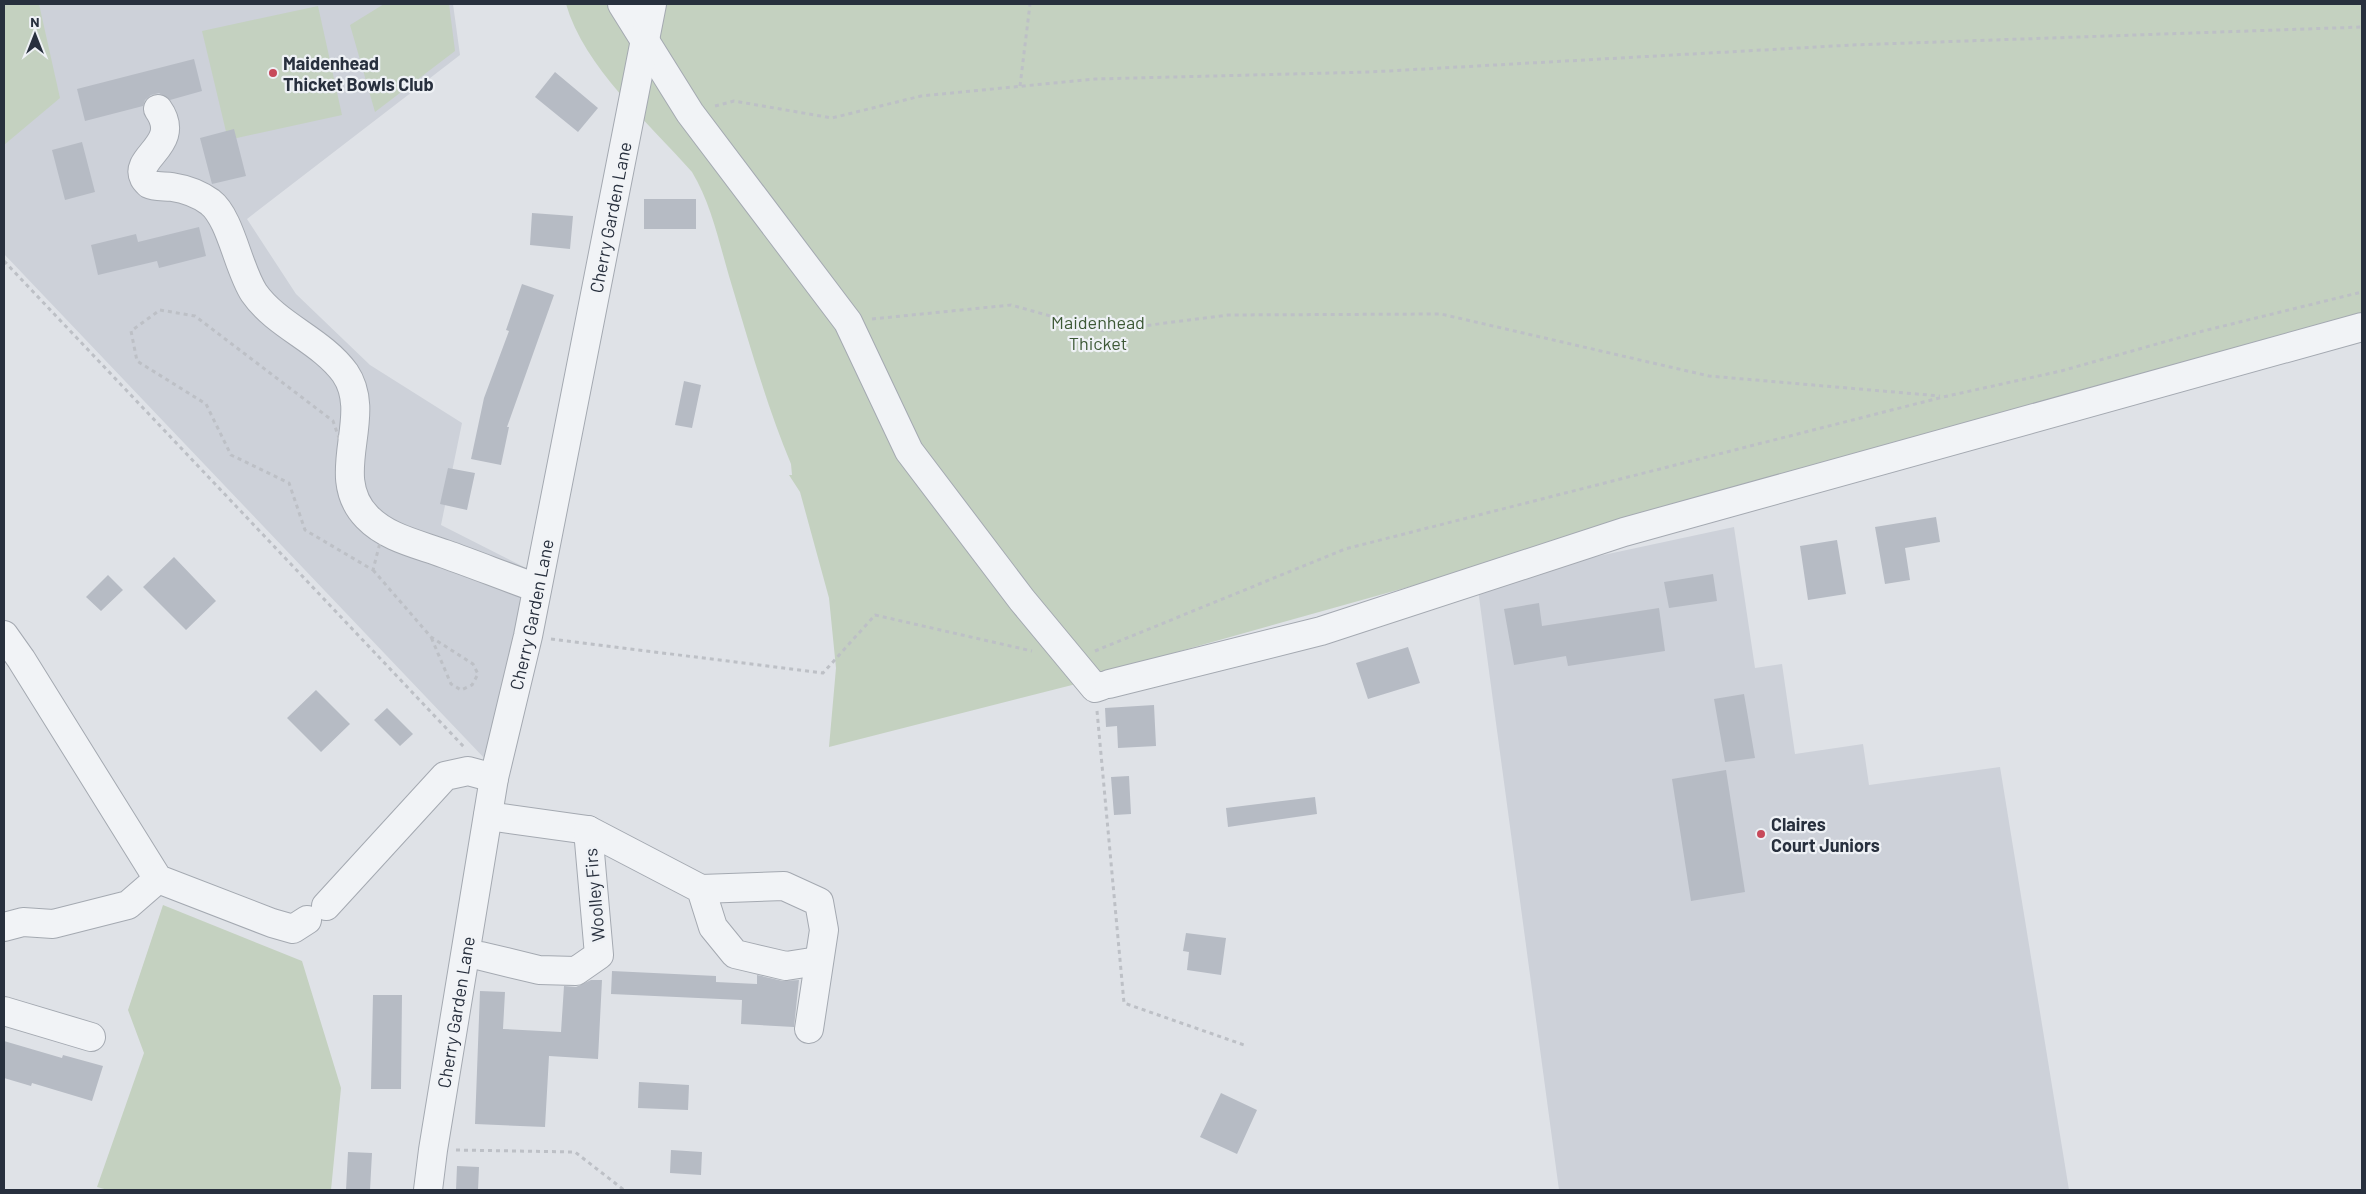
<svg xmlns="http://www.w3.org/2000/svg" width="2366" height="1194" font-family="Barlow,sans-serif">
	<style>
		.built { fill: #cdd1d9 }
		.green { fill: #c4d1c0 }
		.building { fill: #b6bbc4 }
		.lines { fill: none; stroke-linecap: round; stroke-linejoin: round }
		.minor-casing { stroke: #a4a9b1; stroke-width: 30 }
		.path { stroke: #bdc0c6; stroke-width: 3; stroke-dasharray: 4 4; stroke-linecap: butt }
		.minor { stroke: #f1f3f6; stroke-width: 28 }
		.poi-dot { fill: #c7495a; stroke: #eef1f5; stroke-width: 2 }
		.labels { text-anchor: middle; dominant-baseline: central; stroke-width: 4.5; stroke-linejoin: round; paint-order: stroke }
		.poi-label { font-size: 18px; font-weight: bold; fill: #28303e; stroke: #eef1f5; text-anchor: start }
		.street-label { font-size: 18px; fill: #28303e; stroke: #eef1f5 }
		.park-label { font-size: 18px; fill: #3d5936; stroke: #eef1f5 }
	</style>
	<rect width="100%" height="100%" fill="#dfe2e7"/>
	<!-- built -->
	<path class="built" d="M4,4H453L460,55L247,219L296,294L370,365L462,423L441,525L530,570L486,760L4,254Z
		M1734,527L1755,668L1782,664L1795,754L1863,744L1869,785L2000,767L2069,1190H1559L1477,582Z"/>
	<!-- green -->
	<path class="green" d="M4,4H39L60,98L4,145Z
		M384,4H449L455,51L375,112L350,25Z
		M566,4H2362V319L1102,673L1080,683L829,747L836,668L829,598L800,492L789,475H792L791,464C766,404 748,339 729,276C719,242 711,203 692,172C649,123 584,67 566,4Z
		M318,6L342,115L228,140L202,31Z
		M163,905L302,961L341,1088L331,1190H108L97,1187L144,1053L128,1010Z"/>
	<!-- building -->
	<path class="building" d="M194,59L202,91L170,100L159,93L151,95L145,100L143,106L85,121L77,89Z
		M555,72L598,108L578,132L535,97Z
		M234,129L246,176L212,184L200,138Z
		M82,142L95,192L65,200L52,150Z
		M644,199H696V229H644Z
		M532,213L573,216L570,249L530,245Z
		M199,227L206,256L159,268L157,261L98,275L91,245L136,234L138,242Z
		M522,284L554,295L507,427H509L501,465L471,459L484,398L509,331L506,330Z
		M684,381L701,385L692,428L675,425Z
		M448,468L475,473L467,510L440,504Z
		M1936,517L1940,542L1905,548L1910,580L1885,584L1875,527Z
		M1837,540L1846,594L1808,600L1800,546Z
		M174,557L216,601L186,630L143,587Z
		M1713,574L1717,601L1669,608L1664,582Z
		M108,575L123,590L101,611L86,597Z
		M1539,603L1542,626L1659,608L1665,651L1568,666L1566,656L1514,665L1504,609Z
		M1408,647L1420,683L1368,699L1356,663Z
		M316,690L350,724L321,752L287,718Z
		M1744,694L1755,758L1725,762L1714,699Z
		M1154,705L1156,746L1118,748L1117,726L1106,727L1105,708Z
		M387,708L413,734L400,746L374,720Z
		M1726,770L1745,892L1691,901L1672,779Z
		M1129,776L1131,814L1114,815L1111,777Z
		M1315,797L1317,814L1228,827L1226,808Z
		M1186,933L1226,938L1221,975L1187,970L1189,952L1183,951Z
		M612,971L716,976V982L757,984V975L783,981L799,980L794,1027L741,1024L742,1000L611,994Z
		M591,980H602L598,1059L549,1056L545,1127L475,1124L480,991L505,992L503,1029L561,1032L564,986L576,987Z
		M373,995H402L401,1089H371Z
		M4,1041L62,1058L63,1055L103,1066L92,1101L32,1083L31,1086L4,1078Z
		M639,1082L689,1085L688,1110L638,1108Z
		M1221,1093L1257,1110L1237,1154L1200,1137Z
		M671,1150L702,1152L701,1175L670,1173Z
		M348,1152L372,1153L370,1190H346Z
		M457,1166L479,1167L478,1190H456Z"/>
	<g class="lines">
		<defs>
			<g id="minor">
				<path d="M622,4L690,113L848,322L909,451L1022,600L1095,688L1101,686"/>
				<path d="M158,109C183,144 133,157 144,178C145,180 148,183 149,184C155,187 165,186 172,187C185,189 199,194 210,202C231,218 238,269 254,293C277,326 321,340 345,373C375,417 326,475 367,517C387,538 418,544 445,554C476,565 506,577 537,588"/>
				<path d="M4,635L21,659L158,879L272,923L293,929L307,920"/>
				<path d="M1109,684L1321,631L1624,532L2362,327"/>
				<path d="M488,816L588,830L701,889L713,927L735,954L786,966L818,961"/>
				<path d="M701,889L784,886L819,902L824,930L809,1029"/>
				<path d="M326,906L445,776L468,771L494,778"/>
				<path d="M4,927L23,922L53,924L128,905L158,879"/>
				<path d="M481,956L539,970L576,971L599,955L588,830"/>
				<path d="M4,1011L91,1037"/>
				<path id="s1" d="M428,1190L433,1150L494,778L528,636L652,4"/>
			</g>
		</defs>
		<!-- minor casing -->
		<use href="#minor" class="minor-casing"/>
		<!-- path -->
		<path class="path" d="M1020,86L1030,4
			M715,106L734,101L832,118L921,96L1095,79L1370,72L1852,45L2362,27
			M4,261L464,747
			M160,310L195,316L333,421L354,480L383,531L373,570L305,530L289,483L231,455L206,404L137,361L131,331Z
			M872,319L1011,305L1104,331L1228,315L1441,314L1709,376L1940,396
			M373,570L431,637L473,664L478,674L472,685L461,690L451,684L431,637
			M551,639L823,673L875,615L1032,651
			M1095,651L1345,549L1943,397L2061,371L2203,331L2362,292
			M1097,711L1124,1003L1247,1046
			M456,1150L575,1152L624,1190"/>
		<!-- minor -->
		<use href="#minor" class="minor"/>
	</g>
	<!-- markers -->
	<g class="poi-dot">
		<circle cx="273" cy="73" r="5"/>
		<circle cx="1761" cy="834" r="5"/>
	</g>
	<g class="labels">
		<!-- poi labels -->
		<g class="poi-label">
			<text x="283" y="63">Maidenhead<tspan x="283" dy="21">Thicket Bowls Club</tspan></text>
			<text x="1771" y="824">Claires<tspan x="1771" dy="21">Court Juniors</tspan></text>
		</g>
		<!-- street labels -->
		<g class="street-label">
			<text stroke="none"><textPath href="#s1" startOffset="990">Cherry Garden Lane</textPath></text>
			<text stroke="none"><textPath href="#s1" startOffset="585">Cherry Garden Lane</textPath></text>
			<text transform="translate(594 895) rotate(-95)">Woolley Firs</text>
			<text stroke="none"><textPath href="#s1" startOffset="180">Cherry Garden Lane</textPath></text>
		</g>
		<!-- park labels -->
		<g class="park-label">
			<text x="1098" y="322">Maidenhead<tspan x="1098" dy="21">Thicket</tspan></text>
		</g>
	</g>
	<!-- border -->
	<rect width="2366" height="1194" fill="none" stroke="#28303e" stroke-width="10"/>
	<!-- north arrow -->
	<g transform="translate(35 35)" stroke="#eef1f5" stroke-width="4" paint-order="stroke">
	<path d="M0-4L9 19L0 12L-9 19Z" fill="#28303e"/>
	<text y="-8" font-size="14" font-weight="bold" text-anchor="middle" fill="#28303e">N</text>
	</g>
</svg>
